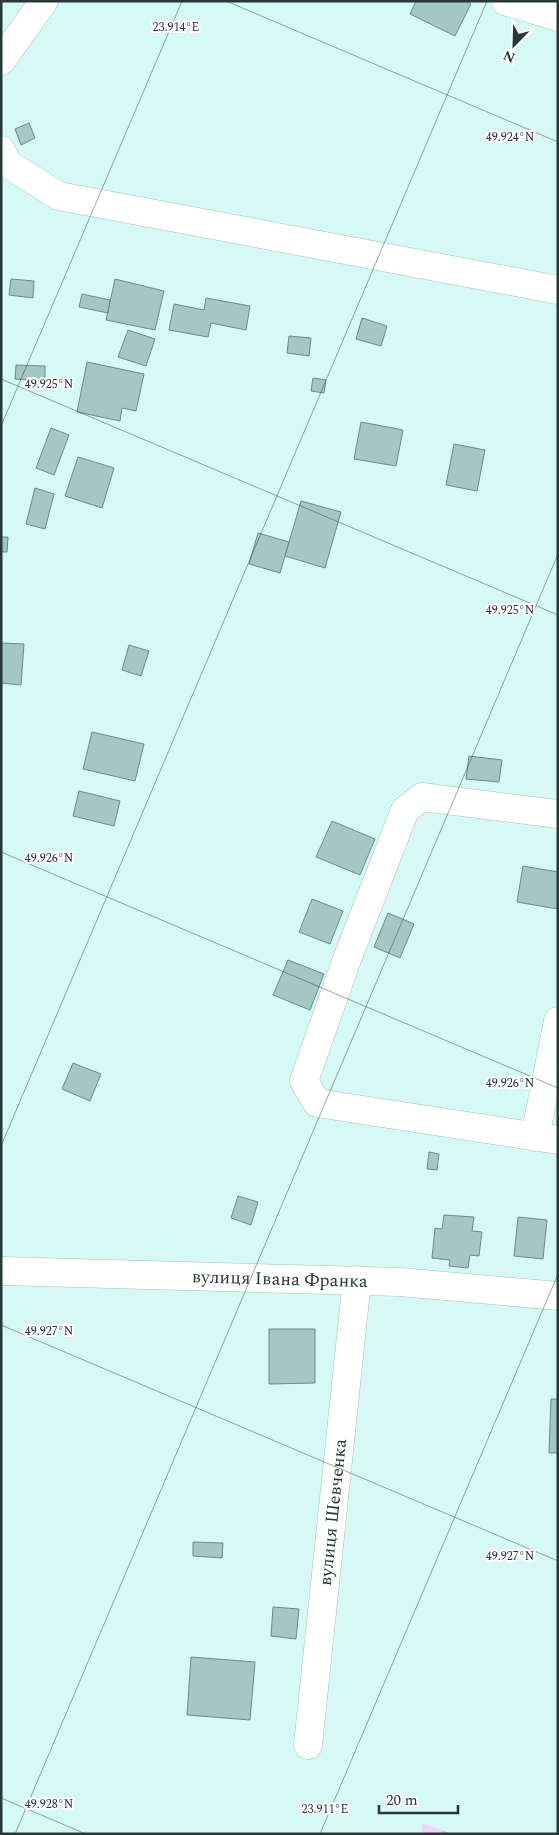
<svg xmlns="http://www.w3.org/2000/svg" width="559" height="1835" font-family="Spectral,serif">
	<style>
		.forest { fill: url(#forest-firs) }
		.building { fill: #a5c7c1; stroke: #6b8b86 }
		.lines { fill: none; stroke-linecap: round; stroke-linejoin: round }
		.minor-casing { stroke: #a1c2bd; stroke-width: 29 }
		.minor { stroke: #fff; stroke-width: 28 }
		.ticks { fill: none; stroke: #293735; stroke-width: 1; stroke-opacity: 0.45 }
		.labels { text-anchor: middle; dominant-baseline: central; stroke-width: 4; stroke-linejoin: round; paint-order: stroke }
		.street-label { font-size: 18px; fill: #293735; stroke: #fefefe }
		.ticks-label { font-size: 12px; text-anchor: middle; fill: #293735; stroke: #fefefe; stroke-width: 4; stroke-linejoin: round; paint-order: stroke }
	</style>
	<defs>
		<pattern id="forest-firs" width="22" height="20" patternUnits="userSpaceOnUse" patternTransform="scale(1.25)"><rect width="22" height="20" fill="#f3d2fd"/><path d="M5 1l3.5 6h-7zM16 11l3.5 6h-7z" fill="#d0b5d9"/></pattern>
	</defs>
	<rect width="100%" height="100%" fill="#d6f9f3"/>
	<!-- forest -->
	<path class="forest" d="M421,1823L452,1834H423Z"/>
	<!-- building -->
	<path class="building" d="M416,1H466L471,4L455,36L410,14Z
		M29,123L35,138L21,145L15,129Z
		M11,279L34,281L33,298L9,295Z
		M115,279L164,291L155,330L106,320Z
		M82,294L110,300L108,313L79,307Z
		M206,298L250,306L246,330L211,323L208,337L169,330L174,304L204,310Z
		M362,318L387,326L381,346L356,339Z
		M128,330L155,339L146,366L118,357Z
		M289,336L311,338L309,356L287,353Z
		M87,362L144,374L136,411L122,408L120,421L77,412Z
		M16,365L45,366V381L15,379Z
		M313,378L326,380L324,393L311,391Z
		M361,422L403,430L396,466L354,459Z
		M51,428L69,435L54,475L36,468Z
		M454,444L485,450L477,491L446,485Z
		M78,457L114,468L102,508L65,496Z
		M35,488L54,494L45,529L26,524Z
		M301,501L341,512L325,568L285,556Z
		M258,533L289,542L280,573L249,564Z
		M1,537H8L7,552H1Z
		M1,643L24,644L21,685L1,683Z
		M129,645L149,651L141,676L122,670Z
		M92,732L144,744L135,781L83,769Z
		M469,756L502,760L499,782L466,779Z
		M79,791L120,801L114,826L73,816Z
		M332,821L375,839L360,875L316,857Z
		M523,866L558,872V909L517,902Z
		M312,899L343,911L330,944L299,932Z
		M388,913L414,924L400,958L374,947Z
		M288,960L324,974L310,1010L273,995Z
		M73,1063L101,1074L90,1101L62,1089Z
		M429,1152L439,1154L437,1170L427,1169Z
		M238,1196L258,1202L251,1225L231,1218Z
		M444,1215L474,1217L472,1231L482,1232L479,1256L470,1255L468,1268L449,1266L450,1260L432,1258L435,1228L442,1229Z
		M518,1217L547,1220L543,1259L514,1256Z
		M269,1329H315V1383L269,1384Z
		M551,1399H558V1453H549Z
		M193,1542L223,1543L222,1558L193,1556Z
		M273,1607L299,1609L296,1639L271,1636Z
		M191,1657L255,1662L250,1720L187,1715Z"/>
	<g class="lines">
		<defs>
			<g id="minor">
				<path d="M505,1L558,17"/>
				<path d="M1,61L44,1"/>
				<path d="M1,150L9,165L59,196L558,290"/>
				<path d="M558,814L422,797L405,810L347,959L304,1081L317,1103L558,1140"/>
				<path d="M535,1137L558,1021"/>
				<path id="s1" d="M1,1271L400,1282L558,1296"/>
				<path id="s2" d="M308,1745L357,1280"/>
			</g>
		</defs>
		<!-- minor casing -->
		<use href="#minor" class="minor-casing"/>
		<!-- minor -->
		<use href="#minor" class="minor"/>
	</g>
	<!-- ticks -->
	<path class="ticks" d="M226,1L558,142M1,379L558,615M1,426L182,1M1,852L558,1088M1,1146L487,1M1,1325L558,1561M1,1798L86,1834M15,1834L558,554M320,1834L558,1274"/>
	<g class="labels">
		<!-- street labels -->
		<g class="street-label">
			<text stroke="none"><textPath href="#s1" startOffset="279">вулиця Івана Франка</textPath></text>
			<text stroke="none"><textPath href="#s2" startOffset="234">вулиця Шевченка</textPath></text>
		</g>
	</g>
	<g class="ticks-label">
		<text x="176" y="31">23.914°E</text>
		<text x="510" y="141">49.924°N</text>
		<text x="49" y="388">49.925°N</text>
		<text x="510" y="614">49.925°N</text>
		<text x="49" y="862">49.926°N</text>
		<text x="510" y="1087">49.926°N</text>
		<text x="49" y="1335">49.927°N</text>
		<text x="510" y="1560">49.927°N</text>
		<text x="49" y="1808">49.928°N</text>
		<text x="325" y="1813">23.911°E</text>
	</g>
	<!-- border -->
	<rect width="559" height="1835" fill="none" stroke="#293735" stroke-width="5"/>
	<!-- north arrow -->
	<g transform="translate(514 45) rotate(203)" stroke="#fefefe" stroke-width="4" paint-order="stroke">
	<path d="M0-4L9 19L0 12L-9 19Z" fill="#293735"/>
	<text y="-8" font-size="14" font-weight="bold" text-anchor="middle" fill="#293735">N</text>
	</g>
	<!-- scale -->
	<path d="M379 1805v8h79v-8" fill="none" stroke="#293735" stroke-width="2.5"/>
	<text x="386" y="1805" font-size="15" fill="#293735" stroke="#fefefe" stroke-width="4" paint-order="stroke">20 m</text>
</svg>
